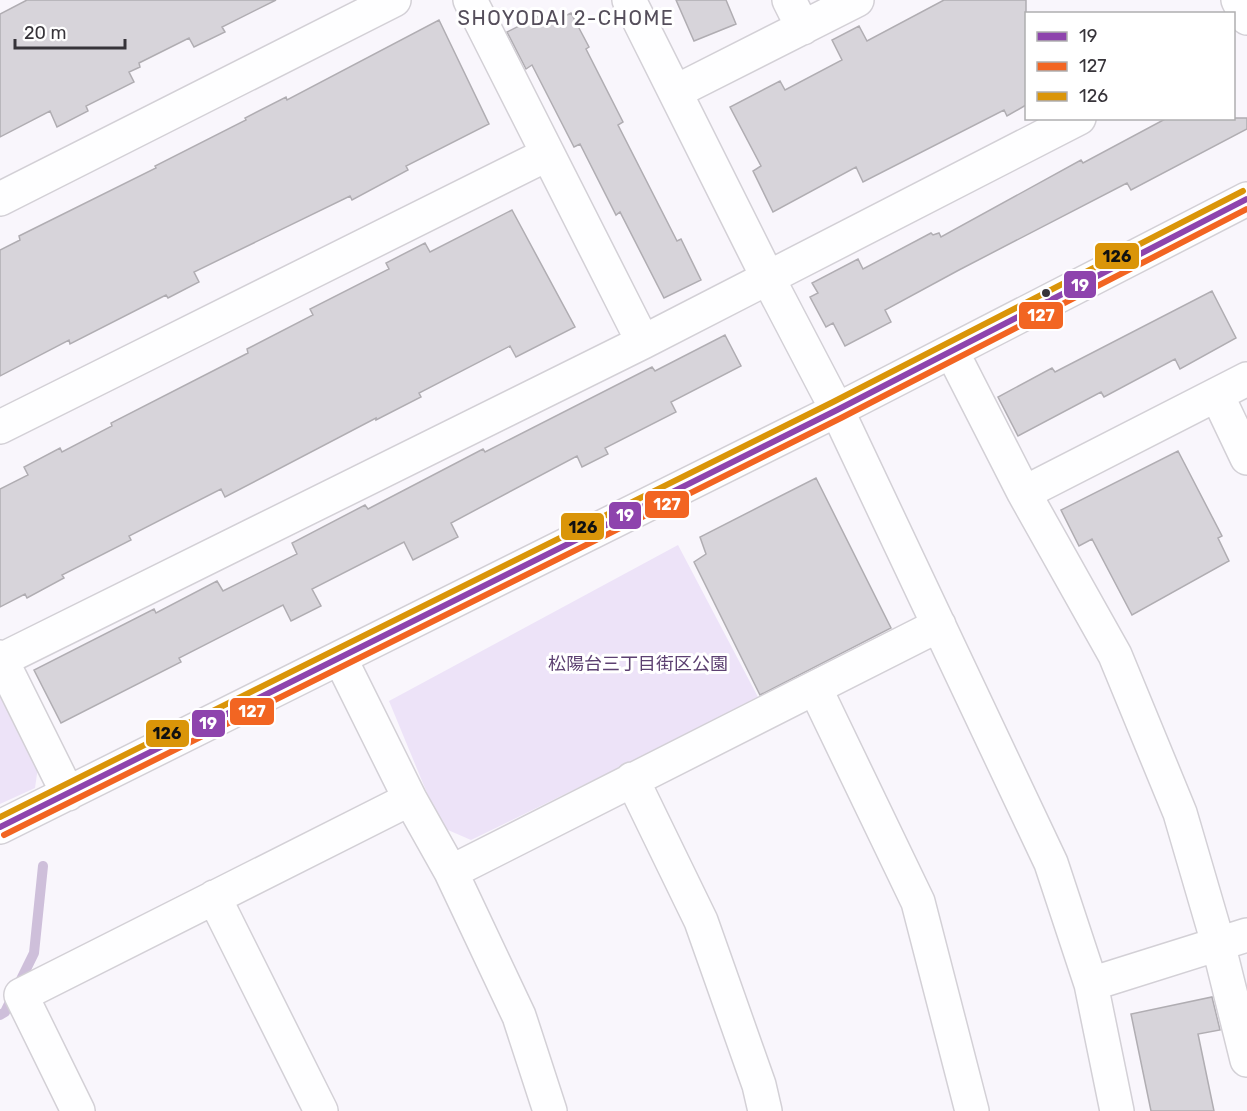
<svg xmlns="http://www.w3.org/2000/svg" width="1247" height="1111" font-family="Rubik,'Noto Sans JP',sans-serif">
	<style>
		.green { fill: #ede3f8 }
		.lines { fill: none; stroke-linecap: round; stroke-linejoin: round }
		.stream { stroke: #cebfda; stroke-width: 10 }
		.building { fill: #d7d4da; stroke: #b0adb2; stroke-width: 1.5 }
		.minor-casing { stroke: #d3d0d6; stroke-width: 36 }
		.minor { stroke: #fefeff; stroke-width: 33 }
		.bus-1-casing { stroke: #fff; stroke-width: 10 }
		.bus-2-casing { stroke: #fff; stroke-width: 10 }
		.bus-3-casing { stroke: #fff; stroke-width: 10 }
		.bus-1 { stroke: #8e44ad; stroke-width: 6 }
		.bus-2 { stroke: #f26522; stroke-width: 6 }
		.bus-3 { stroke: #da9509; stroke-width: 6 }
		.bus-dot { fill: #37343a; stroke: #fff; stroke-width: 2 }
		.labels { text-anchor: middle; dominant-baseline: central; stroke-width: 6; stroke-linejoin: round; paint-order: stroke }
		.park-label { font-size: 18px; fill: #5c4071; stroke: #fff }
		.neighbourhood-label { font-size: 20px; letter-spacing: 1.5px; fill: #554e5b; stroke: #fff }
		.line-badge { stroke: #fff; stroke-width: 2 }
		.badge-label { font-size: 16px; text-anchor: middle; font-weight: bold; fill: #fff }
		.pale-badge-label { font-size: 16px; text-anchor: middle; font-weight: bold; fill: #111 }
	</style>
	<rect width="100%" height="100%" fill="#f9f6fc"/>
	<!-- green -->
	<path class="green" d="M678,545L759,699L471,840L441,827L389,701Z
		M0,693L38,767L35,788L0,804Z"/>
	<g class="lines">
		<!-- stream -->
		<path class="stream" d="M0,1015L5,1012L34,953L43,866"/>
	</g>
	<!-- building -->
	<path class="building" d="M27,0H276L222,27L225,32L194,47L189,38L139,63L140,67L129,72L134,82L86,106L88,111L57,127L50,111L0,137V14Z
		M676,0H726L736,24L694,41Z
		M944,0H1026V105L1007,116L1004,110L863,182L856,167L773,212L753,171L761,166L730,107L780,81L785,90L842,60L832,40L859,26L867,41Z
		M571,13L589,47L586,49L623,122L618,125L677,241L681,239L701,280L664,298L620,212L616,215L580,144L574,147L532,65L526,69L507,32L541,15L547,25Z
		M439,20L489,124L406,166L408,170L352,200L350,196L194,272L199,282L168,298L166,295L70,344L69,340L0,376V250L20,240L19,236L156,168L155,166L246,120L245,118L286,97L287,100Z
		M1167,118H1247V129L1131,190L1127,183L959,270L885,310L891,322L845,346L833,323L826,327L810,297L818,293L812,283L858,259L863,269L931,233L933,235L939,233L941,237L1081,160L1083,163Z
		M512,210L575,327L516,357L510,346L419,393L421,397L376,420V418L225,497L221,489L129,536L131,540L62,575L64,578L27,598L25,594L0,607V489L28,475L24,467L60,448L62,452L112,426L111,423L248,353L247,349L313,315L310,309L389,269L386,263L425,243L430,252Z
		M1212,291L1236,338L1180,369L1175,359L1104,397L1101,392L1018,436L998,397L1052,368L1055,372Z
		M725,335L741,366L671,402L676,412L605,448L608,454L582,467L577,456L451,523L458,537L413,560L404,542L312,589L321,606L291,621L283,605L179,658L181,662L61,723L34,670L154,609L156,613L217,581L223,591L297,554L292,543L365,505L368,509L483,449L485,452L652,367L655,371Z
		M1178,451L1222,536L1218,538L1229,561L1132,615L1092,539L1079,546L1061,510Z
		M816,478L891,628L760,695L694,562L706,554L700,537Z
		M1212,997L1220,1030L1198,1034L1214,1111H1151L1131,1014Z"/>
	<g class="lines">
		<defs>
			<path id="minor" d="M470,0L643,342
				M629,0L768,278L837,410L1051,863L1091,984L1117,1111
				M789,0L803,28
				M1238,0L1247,18
				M675,92L857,0
				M0,199L394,0
				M952,352L1024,493L1115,655L1180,813L1218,943L1247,1060
				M1217,395L1247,458
				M0,427L548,154
				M1024,493L1247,379
				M0,657L68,794
				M340,658L410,799L451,872
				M1,660L643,342L1079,118
				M815,688L918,902L972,1111
				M632,779L701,921L759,1085L765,1111
				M0,827L837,410L1247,199
				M214,897L321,1111
				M1091,984L1247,935
				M78,1111L21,995L410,799
				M550,1111L519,1016L451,872L939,625"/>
		</defs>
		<!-- minor casing -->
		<use href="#minor" class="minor-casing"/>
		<!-- minor -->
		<use href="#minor" class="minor"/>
		<defs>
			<path id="bus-1" d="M0,827L837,410L1247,199"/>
			<path id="bus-2" d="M4,835L841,418L1247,209"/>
			<path id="bus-3" d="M0,817L833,402L1243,191"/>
		</defs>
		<!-- bus-1 casing -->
		<use href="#bus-1" class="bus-1-casing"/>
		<!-- bus-2 casing -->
		<use href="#bus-2" class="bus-2-casing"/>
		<!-- bus-3 casing -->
		<use href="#bus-3" class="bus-3-casing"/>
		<!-- bus-1 -->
		<use href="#bus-1" class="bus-1"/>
		<!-- bus-2 -->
		<use href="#bus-2" class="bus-2"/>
		<!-- bus-3 -->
		<use href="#bus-3" class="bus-3"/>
	</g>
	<!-- markers -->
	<circle class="bus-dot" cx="1046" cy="293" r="5"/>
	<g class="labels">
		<!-- park labels -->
		<g class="park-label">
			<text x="638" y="664">松陽台三丁目街区公園</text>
		</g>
		<!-- neighbourhood labels -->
		<g class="neighbourhood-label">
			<text x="566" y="18">SHOYODAI 2-CHOME</text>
		</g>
	</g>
	<g class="line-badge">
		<rect x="1094" y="242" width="46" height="28" rx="6" fill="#da9509"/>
		<rect x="1063" y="270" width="34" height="29" rx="6" fill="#8e44ad"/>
		<rect x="1018" y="301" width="46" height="29" rx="6" fill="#f26522"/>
		<rect x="644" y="490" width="46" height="29" rx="6" fill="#f26522"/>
		<rect x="608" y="501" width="34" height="29" rx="6" fill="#8e44ad"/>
		<rect x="560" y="512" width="45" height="29" rx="6" fill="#da9509"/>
		<rect x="229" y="697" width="46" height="29" rx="6" fill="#f26522"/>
		<rect x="191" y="709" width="35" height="29" rx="6" fill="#8e44ad"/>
		<rect x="145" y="719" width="45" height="29" rx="6" fill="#da9509"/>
	</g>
	<g class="badge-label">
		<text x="1080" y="291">19</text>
		<text x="1041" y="321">127</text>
		<text x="667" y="510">127</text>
		<text x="625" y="521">19</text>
		<text x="252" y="717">127</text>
		<text x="208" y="729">19</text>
	</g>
	<g class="pale-badge-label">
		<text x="1117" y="262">126</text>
		<text x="583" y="533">126</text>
		<text x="167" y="739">126</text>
	</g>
	<!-- legend -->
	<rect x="1025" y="12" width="210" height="108" fill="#ffffff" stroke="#afaeb0" stroke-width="1.5"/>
	<rect x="1037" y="32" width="30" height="9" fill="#8e44ad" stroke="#afaeb0" stroke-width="1.5"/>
	<text x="1079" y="42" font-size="18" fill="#37343a">19</text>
	<rect x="1037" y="62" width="30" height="9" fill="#f26522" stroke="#afaeb0" stroke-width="1.5"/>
	<text x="1079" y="72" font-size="18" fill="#37343a">127</text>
	<rect x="1037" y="92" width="30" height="9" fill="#da9509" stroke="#afaeb0" stroke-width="1.5"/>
	<text x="1079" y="102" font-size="18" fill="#37343a">126</text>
	<!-- scale -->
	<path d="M15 39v9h110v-9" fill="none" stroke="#37343a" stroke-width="3"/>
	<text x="24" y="39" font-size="18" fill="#37343a" stroke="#ffffff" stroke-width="4.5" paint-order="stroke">20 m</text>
</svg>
